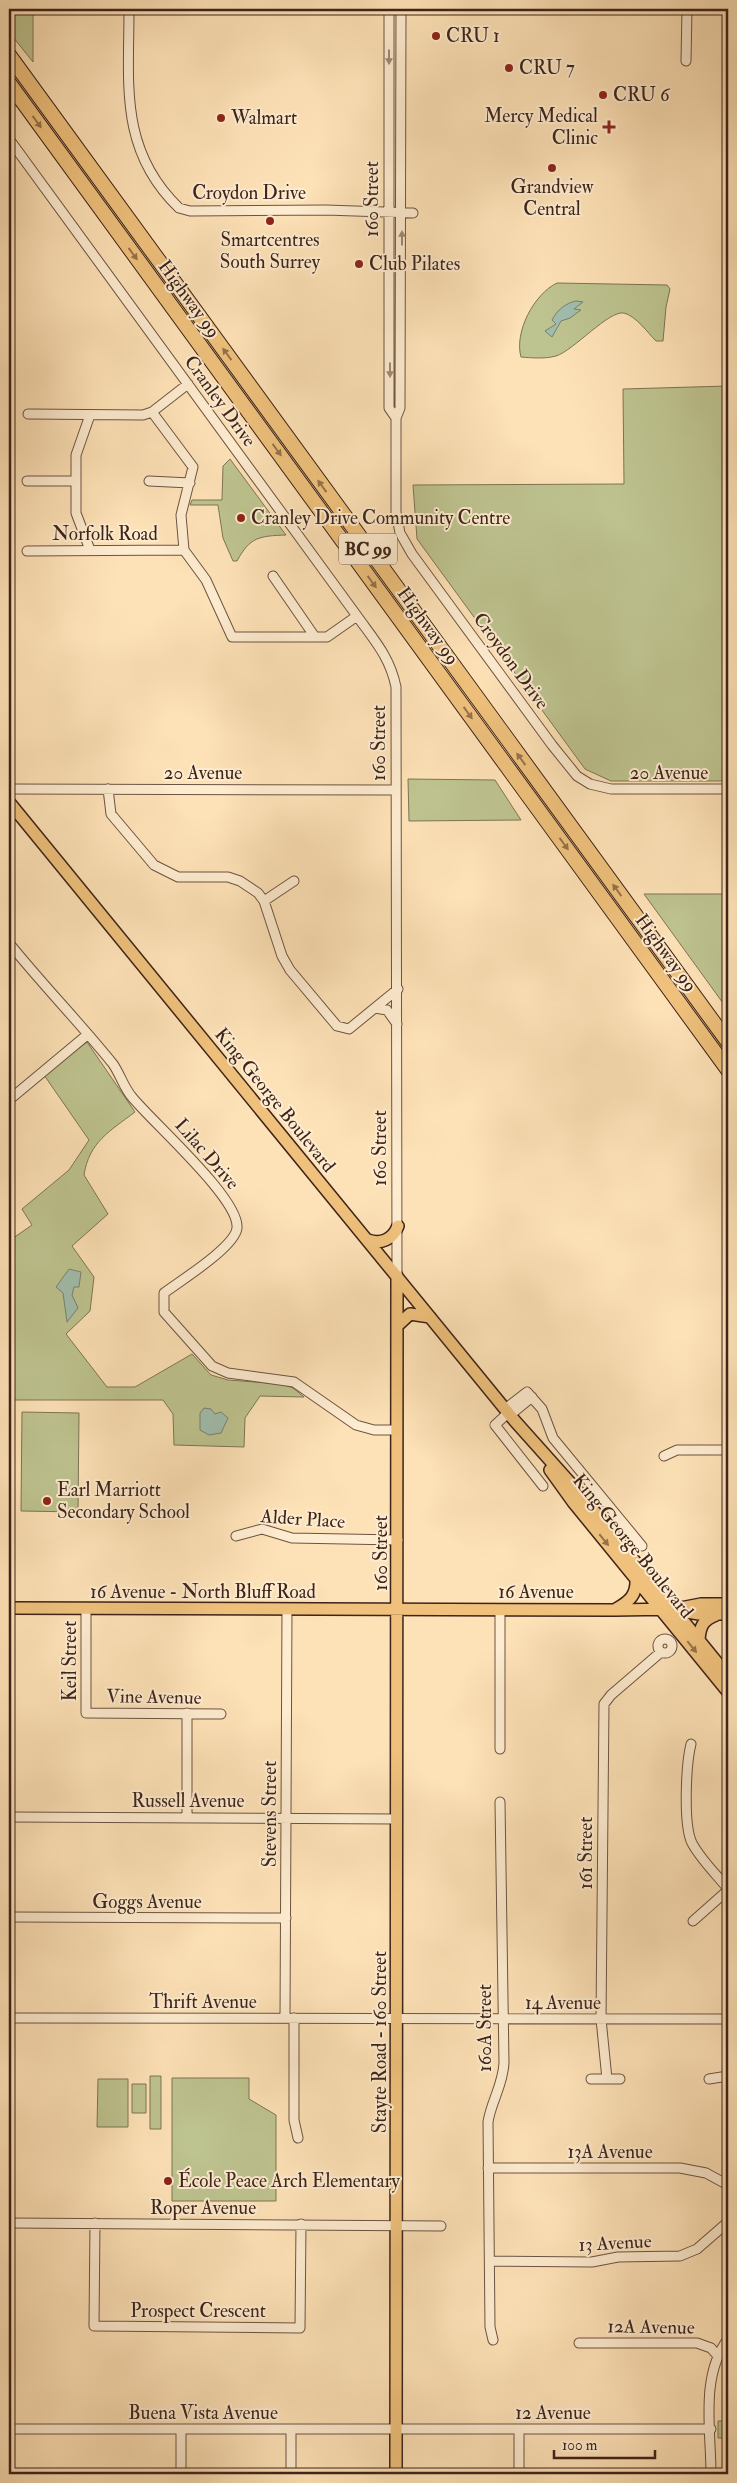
<svg xmlns="http://www.w3.org/2000/svg" width="737" height="2483" font-family="'IM FELL Double Pica',serif">
	<style>
		.green { fill: #bec490; stroke: #7e7455 }
		.water { fill: #a0bead; stroke: #788072 }
		.lines { fill: none; stroke-linecap: round; stroke-linejoin: round }
		.minor-casing { stroke: #6d5341; stroke-width: 11 }
		.major-casing { stroke: #3d231a; stroke-width: 14 }
		.highway-casing { stroke: #3d231a; stroke-width: 16 }
		.minor { stroke: #feecd0; stroke-width: 9 }
		.major { stroke: #efc17c; stroke-width: 11 }
		.highway { stroke: #efc17c; stroke-width: 14 }
		.oneway { fill: #9e8875 }
		.oneway2 { fill: #96724b }
		.poi-dot { fill: #8f2418; stroke: #feecd0; stroke-width: 2 }
		.labels { text-anchor: middle; dominant-baseline: central; stroke-width: 4; stroke-linejoin: round; paint-order: stroke }
		.shield { fill: #feecd0; stroke: #775f51; stroke-width: 1 }
		.shield-label { font-size: 18px; font-weight: bold; fill: #3d231a }
		.poi-label { font-size: 19px; fill: #3d231a; stroke: #feecd0; text-anchor: start }
		.street-label { font-size: 19px; fill: #3d231a; stroke: #feecd0 }
	</style>
	<rect width="100%" height="100%" fill="#fee2b7"/>
	<filter id="stains"><feTurbulence type="fractalNoise" baseFrequency=".004" numOctaves="4"/><feColorMatrix values="0 0 0 0 .2 0 0 0 0 .09 0 0 0 0 .02 0 0 0 .5 -.17"/></filter>
	<radialGradient id="worn" r=".72"><stop offset=".6" stop-color="#630" stop-opacity="0"/><stop offset="1" stop-color="#630" stop-opacity=".3"/></radialGradient>
	<!-- green -->
	<path class="green" d="M9,9H33V62L9,32Z
		M557,283L667,285L670,289L666,307L663,341H656C648,333 636,316 624,313C609,310 573,351 556,356C545,359 532,358 521,357C514,332 534,294 557,283Z
		M728,386V781H611L585,769L417,539L413,485L624,484L623,389Z
		M230,459L286,535C259,536 250,537 237,561H233L223,538L218,505H190L192,500H222L223,466Z
		M408,779L495,780L521,820L409,821Z
		M644,894H728V1010Z
		M87,1042L135,1112C110,1131 89,1142 84,1175L108,1214L72,1246L94,1277L90,1311L66,1334L107,1387H135L192,1354L211,1375L228,1380L282,1384L293,1388L304,1397L260,1396L245,1418L244,1447L174,1445L173,1414L163,1400H9V1241L32,1225L22,1209L69,1170L89,1140L44,1075Z
		M22,1412L79,1413L78,1512L21,1511Z
		M150,2076H161V2129H150Z
		M172,2078H249V2099L276,2115V2201H172Z
		M98,2079H128V2127H97Z
		M132,2084H146V2113H132Z
		M718,2421H728V2438H718Z"/>
	<!-- water -->
	<path class="water" d="M576,301L583,302L574,309L581,310L570,318L561,321L552,337L545,331L556,324L552,320C557,310 566,303 576,301Z
		M69,1269L81,1272L79,1287H74L72,1295L78,1308L67,1322L63,1293L56,1287Z
		M204,1408L211,1409L215,1414L221,1412L228,1418L221,1433L209,1435L200,1430V1413Z"/>
	<g class="lines">
		<defs>
			<path id="minor" d="M129,9C129,85 119,150 179,208L190,211L326,210L413,213
				M389,9V408L396,418
				M401,9L400,408L396,418V512L400,533L412,554L552,745L577,776L590,784L611,789H728
				M686,61L687,9
				M9,139L357,616C374,640 390,657 396,687L397,1276
				M152,412L193,467L181,515L184,550L206,580L232,637H327L357,616
				M28,414L143,415L152,412L188,384
				M90,415L76,455V513L90,550
				M27,481H76
				M149,481L190,483
				M27,551L184,550
				M273,576L315,637
				M9,789L396,790
				M108,789L111,814L154,865L178,877H228L240,881L258,893L264,901L282,956L290,970L337,1026L349,1029L398,989
				M264,901L294,881
				M9,943C42,984 80,1023 113,1064C120,1074 124,1088 132,1097C152,1122 240,1199 237,1228C235,1247 180,1281 164,1293V1312L212,1366L228,1373L294,1382L356,1425L374,1430H397
				M375,1008L387,1010L397,1024
				M9,1100L87,1035
				M505,1409L527,1392L542,1409L553,1438L642,1546
				M508,1413L495,1425L543,1486
				M510,1415L532,1397
				M664,1456L677,1450H728
				M236,1536L262,1529L292,1538L398,1540
				M86,1609V1713L221,1714
				M500,1610V1749
				M658 1646a7 7 0 1 1 14 0a7 7 0 1 1-14 0Z
				M187,1713V1817
				M691,1744C686,1764 683,1825 692,1843C701,1860 717,1875 728,1889
				M9,1817L397,1819
				M9,1917L286,1918
				M693,1921L728,1890
				M9,2018L728,2019
				M285,2018L287,1609
				M294,2018V2120L298,2138
				M591,2079H620
				M607,2079L601,2019L604,1704L611,1695L661,1652
				M709,2079L728,2076
				M488,2168H680L706,2173L728,2185
				M9,2223L441,2226
				M95,2223L94,2326L300,2328L301,2224
				M491,2261L592,2262L618,2257L680,2256L697,2249L728,2222
				M493,2340L490,2327L488,2122C491,2102 503,2085 504,2063L500,1802
				M579,2343H697L711,2348L717,2355
				M9,2429H711
				M291,2429V2474
				M181,2474V2429
				M519,2474V2430
				M711,2474C711,2430 700,2376 728,2339"/>
			<path id="major" d="M9,802L514,1420L581,1495L728,1676
				M368,1240C381,1245 393,1239 398,1226
				M397,1326L410,1314L430,1317
				M550,1470L573,1502L728,1692
				M9,1608L615,1610L675,1609L701,1604H728
				M616,1609C630,1601 637,1595 636,1578
				M681,1611L699,1614H728
				M699,1640C700,1626 703,1620 716,1615
				M396,2474L397,1276"/>
			<path id="highway" d="M9,55L728,1042
				M9,83L728,1070"/>
		</defs>
		<!-- minor casing -->
		<use href="#minor" class="minor-casing"/>
		<!-- major casing -->
		<use href="#major" class="major-casing"/>
		<!-- highway casing -->
		<use href="#highway" class="highway-casing"/>
		<!-- minor -->
		<use href="#minor" class="minor"/>
		<!-- major -->
		<use href="#major" class="major"/>
		<!-- highway -->
		<use href="#highway" class="highway"/>
	</g>
	<!-- one-way arrows -->
	<defs><path id="oneway-solid" d="M-6-.8H1V-3.2L6.5 0L1 3.2V.8H-6Z" transform="scale(1.25)"/></defs>
	<g class="oneway">
		<use href="#oneway-solid" transform="translate(389 57) rotate(90)"/>
		<use href="#oneway-solid" transform="translate(402 238) rotate(-90)"/>
		<use href="#oneway-solid" transform="translate(390 370) rotate(90)"/>
	</g>
	<g class="oneway2">
		<use href="#oneway-solid" transform="translate(37 122) rotate(54)"/>
		<use href="#oneway-solid" transform="translate(133 254) rotate(54)"/>
		<use href="#oneway-solid" transform="translate(227 354) rotate(-126)"/>
		<use href="#oneway-solid" transform="translate(277 450) rotate(54)"/>
		<use href="#oneway-solid" transform="translate(322 486) rotate(-126)"/>
		<use href="#oneway-solid" transform="translate(372 582) rotate(54)"/>
		<use href="#oneway-solid" transform="translate(468 713) rotate(54)"/>
		<use href="#oneway-solid" transform="translate(521 759) rotate(-126)"/>
		<use href="#oneway-solid" transform="translate(564 844) rotate(54)"/>
		<use href="#oneway-solid" transform="translate(617 890) rotate(-126)"/>
		<use href="#oneway-solid" transform="translate(604 1540) rotate(51)"/>
		<use href="#oneway-solid" transform="translate(692 1647) rotate(51)"/>
	</g>
	<!-- markers -->
	<g class="poi-dot">
		<circle cx="436" cy="36" r="5"/>
		<circle cx="509" cy="68" r="5"/>
		<circle cx="603" cy="95" r="5"/>
		<circle cx="221" cy="118" r="5"/>
		<path d="M606.5 119.5h5v5h5v5h-5v5h-5v-5h-5v-5h5z"/>
		<circle cx="552" cy="168" r="5"/>
		<circle cx="270" cy="221" r="5"/>
		<circle cx="359" cy="264" r="5"/>
		<circle cx="241" cy="518" r="5"/>
		<circle cx="47" cy="1501" r="5"/>
		<circle cx="168" cy="2181" r="5"/>
	</g>
	<g class="labels">
		<!-- shield labels -->
		<rect class="shield" x="339" y="533.5" width="58" height="31" rx="4"/>
		<g class="shield-label">
			<text x="368" y="549">BC 99</text>
		</g>
		<!-- poi labels -->
		<g class="poi-label">
			<text x="446" y="36">CRU 1</text>
			<text x="519" y="68">CRU 7</text>
			<text x="613" y="95">CRU 6</text>
			<text x="598" y="116" text-anchor="end">Mercy Medical<tspan x="598" dy="22">Clinic</tspan></text>
			<text x="231" y="118">Walmart</text>
			<text x="552" y="187" text-anchor="middle">Grandview<tspan x="552" dy="22">Central</tspan></text>
			<text x="270" y="240" text-anchor="middle">Smartcentres<tspan x="270" dy="22">South Surrey</tspan></text>
			<text x="369" y="264">Club Pilates</text>
			<text x="251" y="518">Cranley Drive Community Centre</text>
			<text x="57" y="1490">Earl Marriott<tspan x="57" dy="22">Secondary School</tspan></text>
			<text x="178" y="2181">École Peace Arch Elementary</text>
		</g>
		<!-- street labels -->
		<g class="street-label">
			<text x="249" y="193">Croydon Drive</text>
			<text transform="translate(372 199) rotate(-90)">160 Street</text>
			<text transform="translate(189 299) rotate(54)">Highway 99</text>
			<text transform="translate(220 401) rotate(54)">Cranley Drive</text>
			<text x="105" y="534">Norfolk Road</text>
			<text transform="translate(428 626) rotate(54)">Highway 99</text>
			<text transform="translate(511 661) rotate(54)">Croydon Drive</text>
			<text transform="translate(379 743) rotate(-90)">160 Street</text>
			<text x="203" y="773">20 Avenue</text>
			<text x="669" y="773">20 Avenue</text>
			<text transform="translate(666 953) rotate(54)">Highway 99</text>
			<text transform="translate(275 1100) rotate(51)">King George Boulevard</text>
			<text transform="translate(380 1148) rotate(-90)">160 Street</text>
			<text transform="translate(207 1154) rotate(49)">Lilac Drive</text>
			<text transform="translate(303 1519) rotate(4)">Alder Place</text>
			<text transform="translate(633 1546) rotate(51)">King George Boulevard</text>
			<text transform="translate(381 1553) rotate(-90)">160 Street</text>
			<text x="203" y="1592">16 Avenue - North Bluff Road</text>
			<text x="536" y="1592">16 Avenue</text>
			<text transform="translate(70 1661) rotate(-90)">Keil Street</text>
			<text transform="translate(154 1697) rotate(1)">Vine Avenue</text>
			<text x="188" y="1801">Russell Avenue</text>
			<text transform="translate(270 1814) rotate(-90)">Stevens Street</text>
			<text transform="translate(586 1853) rotate(-90)">161 Street</text>
			<text x="147" y="1902">Goggs Avenue</text>
			<text x="203" y="2002">Thrift Avenue</text>
			<text x="563" y="2003">14 Avenue</text>
			<text transform="translate(485 2028) rotate(-90)">160A Street</text>
			<text transform="translate(380 2042) rotate(-90)">Stayte Road - 160 Street</text>
			<text x="610" y="2152">13A Avenue</text>
			<text x="203" y="2208">Roper Avenue</text>
			<text transform="translate(615 2243) rotate(-3)">13 Avenue</text>
			<text x="198" y="2311">Prospect Crescent</text>
			<text transform="translate(651 2327) rotate(1)">12A Avenue</text>
			<text x="203" y="2413">Buena Vista Avenue</text>
			<text x="553" y="2413">12 Avenue</text>
		</g>
	</g>
	<!-- margin -->
	<rect width="737" height="2483" fill="none" stroke="#fee2b7" stroke-width="30"/>
	<rect x="10" y="10" width="717" height="2463" fill="none" stroke="#3d231a" stroke-width="2.5"/>
	<rect x="15" y="15" width="707" height="2453" fill="none" stroke="#3d231a"/>
	<!-- scale -->
	<path d="M554 2450v8h101v-8" fill="none" stroke="#3d231a" stroke-width="2.5"/>
	<text x="562" y="2450" font-size="15" fill="#3d231a" stroke="#feecd0" stroke-width="4" paint-order="stroke">100 m</text>
	<rect width="100%" height="100%" filter="url(#stains)"/>
	<rect width="100%" height="100%" fill="url(#worn)"/>
</svg>
